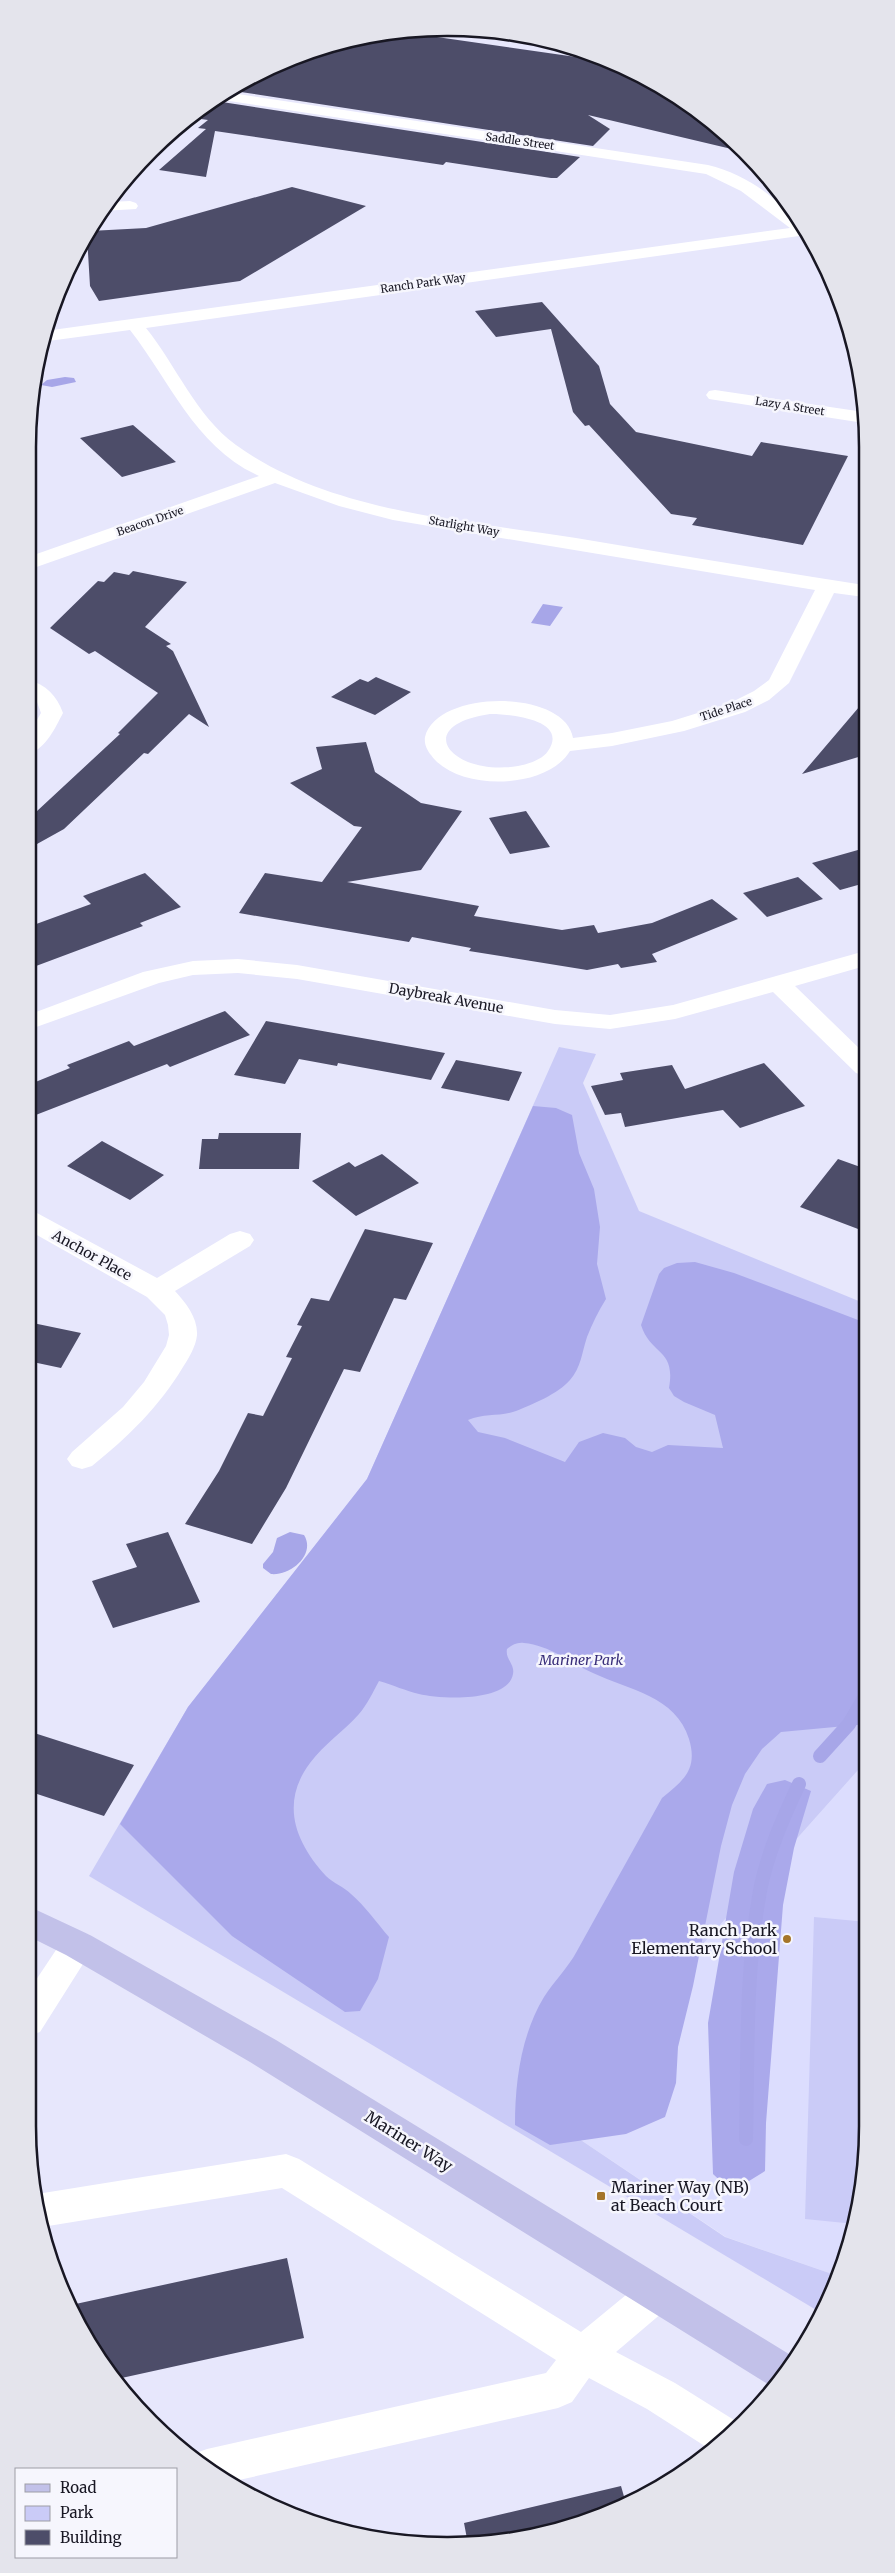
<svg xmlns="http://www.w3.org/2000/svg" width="895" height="2573" font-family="Merriweather,serif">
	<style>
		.built { fill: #dcddfe }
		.green { fill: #cacbf7 }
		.forest { fill: #aaa9eb }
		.water { fill: #a7a6e8 }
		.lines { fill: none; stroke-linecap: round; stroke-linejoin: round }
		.stream { stroke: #a7a6e8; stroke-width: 14 }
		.building { fill: #4d4d69 }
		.minor { fill: #fff; fill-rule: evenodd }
		.major { fill: #c2c1e9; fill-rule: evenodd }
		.poi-dot { fill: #a5752a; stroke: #f6f6fd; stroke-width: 2 }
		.labels { text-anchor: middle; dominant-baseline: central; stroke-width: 5; stroke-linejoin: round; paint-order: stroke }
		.far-street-label { font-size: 11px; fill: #181723; stroke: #f6f6fd }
		.street-label { font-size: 14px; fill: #181723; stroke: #f6f6fd }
		.park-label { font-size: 14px; font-style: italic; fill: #392e7a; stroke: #f6f6fd }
		.near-poi-label { font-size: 16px; fill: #181723; stroke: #f6f6fd; text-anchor: end }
		.near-street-label { font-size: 16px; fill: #181723; stroke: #f6f6fd }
		.rim { fill: none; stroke: #181723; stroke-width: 2.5 }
	</style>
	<rect width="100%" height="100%" fill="#e7e7fc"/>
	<!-- built -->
	<path class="built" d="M867,1760V2125L853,2234L835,2275L726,2237L548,2118Z"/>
	<!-- green -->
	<path class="green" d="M559,1047L596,1054L583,1083L639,1211L866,1304L867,1760L548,2118L725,2237L835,2275L818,2311L89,1876L188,1707L367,1479Z
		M814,1917L867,1922V2125L855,2224L805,2219Z"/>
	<!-- forest -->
	<path class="forest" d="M533,1106L556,1108L572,1115L579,1153L594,1189L600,1227L597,1264L606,1299C598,1312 592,1324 587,1337C582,1352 581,1368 570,1380C558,1394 533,1404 516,1411C500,1417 485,1413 468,1420L478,1432L505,1438L565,1462L579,1442L603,1433L625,1438L636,1447L652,1452L668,1445L723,1448L715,1415L684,1402L674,1396L669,1388C676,1348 651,1356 641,1325L659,1274L664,1268L677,1263L695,1262L734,1273L866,1323L867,1724L781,1732L762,1749L745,1774L732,1805L721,1846L693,1986L678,2047L676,2083L665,2117L626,2134L550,2145L515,2125C515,2082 521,2035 544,1997C554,1981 568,1968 577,1951C605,1900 634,1849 662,1798C684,1780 698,1769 689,1739C676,1696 629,1690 593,1673C571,1663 549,1645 524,1643C517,1642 512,1645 507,1649C505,1659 515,1664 513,1674C508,1703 440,1699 419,1694C406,1691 393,1685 379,1681C373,1692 367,1705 359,1714C344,1731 324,1744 310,1763C280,1803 295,1842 326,1876C333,1883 344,1887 351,1894C365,1906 377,1923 389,1937L378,1979L360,2011L345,2012L232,1936L120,1824L188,1707L367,1479Z
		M785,1780L811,1791L794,1848L783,1905L766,2123L765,2171L749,2181L729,2189L713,2174L708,2023L734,1872L753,1809L767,1784Z"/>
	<!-- water -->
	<path class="water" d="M65,377L74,378L76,382L52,387L41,385L47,380Z
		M543,604L563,607L550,626L531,623Z
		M290,1532L304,1535C316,1554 291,1576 271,1574L263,1568V1564L273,1552L277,1538Z"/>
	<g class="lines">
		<!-- stream -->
		<path class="stream" d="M820,1756L849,1724L867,1693
			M746,2139C748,2057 745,1973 760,1891C767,1854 783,1818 799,1784"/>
	</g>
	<!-- building -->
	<path class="building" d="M395,31L604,61L658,84L740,151L588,115L610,129L593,146L234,91L251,78L312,50Z
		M222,102L580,157L557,178H551L446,162L443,165L215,131L206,177L159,170L206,129L198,128L208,120L201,119Z
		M292,187L366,206L240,281L99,301L90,286L87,236L90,231L146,228Z
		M542,302L599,366L610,404L636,432L752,456L761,442L848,456L803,545L692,525L697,518L671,514L589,425L585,426L573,412L551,329L496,337L475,311Z
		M133,425L176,462L122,477L80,438Z
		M133,571L187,582L145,627L171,644L166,646L173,651L209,727L189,714L148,754L144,753L64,829L28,849V817L36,812L120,734L118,733L158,693L95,651L89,654L50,628L98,581L104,582L114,572L129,575Z
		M376,677L411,692L375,715L331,697L360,679L368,682Z
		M865,700V755L802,774Z
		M366,742L375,772L421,803L462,811L421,870L347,882L479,906L474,916L562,930L594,925L598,933L652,923L712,899L738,919L652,954L657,962L621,968L618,964L587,970L469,951L471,948L412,937L409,942L239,913L265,873L322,882L362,827L354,826L290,783L322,769L316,747Z
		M526,811L550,847L510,854L489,818Z
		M865,848V883L840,890L812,863Z
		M145,873L181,907L140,923L143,926L28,969V927L91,904L83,896Z
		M798,877L823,899L767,917L743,893Z
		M225,1011L250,1035L170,1067L167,1064L28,1118V1085L70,1068L67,1065L129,1041L134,1046Z
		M266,1021L373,1040L445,1053L431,1080L338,1063L337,1066L299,1059L285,1084L234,1075Z
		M456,1060L522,1072L509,1101L441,1088Z
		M764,1063L805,1106L740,1128L723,1110L625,1127L621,1113L605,1115L591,1086L623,1080L620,1073L672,1065L685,1089Z
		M219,1133H301L299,1169H199L202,1139H218Z
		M102,1141L164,1175L130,1200L67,1166Z
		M382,1154L419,1183L356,1216L312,1181L349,1162L355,1167Z
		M838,1159L866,1169V1232L800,1207Z
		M365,1229L433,1243L406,1300L394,1298L360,1372L344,1369L286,1488L252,1544L185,1524L219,1471L248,1413L263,1416L292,1358L286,1357L302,1326L297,1325L311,1298L329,1301Z
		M28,1322L81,1333L61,1368L28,1361Z
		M168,1532L200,1602L113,1628L92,1581L137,1567L126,1544Z
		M28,1731L134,1765L104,1816L28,1791Z
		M287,2258L304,2338L117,2379L71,2305Z
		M621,2486L625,2500L556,2531L468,2544L464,2523Z"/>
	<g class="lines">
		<!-- minor -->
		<path class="minor" d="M225,92L708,165C749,175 783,201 806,235L146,328C176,365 196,416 236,445C330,513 464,520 576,538C672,554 768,570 864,585V597L834,593L789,683L769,700L745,712L684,731L612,746L570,751C547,790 457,792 431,755C427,750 424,744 425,737C437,689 565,689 573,738L612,733L672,721L730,703L754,691L769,680L815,590L393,520L339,506L275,483L28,570V557L259,476C195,447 170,381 130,330L41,342L45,331L790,228L741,191L706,174L216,99ZM490,714C507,714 570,719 548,751C542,760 528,764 518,766C453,777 409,726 490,714Z
			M130,201L136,203L138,206L136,209L102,211L108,202Z
			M715,390L864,412V423L709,399L706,395L709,391Z
			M28,680C46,684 57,696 63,713C55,728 46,749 28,754V735L41,713L37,702L28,695Z
			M865,951V966L795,986L865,1054V1076L856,1073L773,992L675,1019L610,1029L555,1024L297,979L238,973L193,975L159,983L28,1030V1015L143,972L193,961L238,959L297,965L555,1010L610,1015L673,1005Z
			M28,1210L37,1213L157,1278L230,1234L240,1231L250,1234L254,1240L250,1246L175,1291C186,1303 198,1318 197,1335C196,1346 189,1358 183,1367C159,1407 128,1437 92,1466L82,1469L72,1466L67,1459L72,1452L123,1407L144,1382L166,1346L169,1335L168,1325L165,1315L147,1297L28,1230Z
			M78,1931L90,1935L95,1945L40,2032L28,2036V1992L66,1935Z
			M286,2154L299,2159L581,2332L643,2281L656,2276L669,2281L675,2294L669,2307L616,2352L675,2383L742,2425L711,2450L647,2409L589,2378L572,2402L558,2408L230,2482L192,2459L193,2454L207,2449L546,2373L556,2360L282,2188L42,2227L34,2195L37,2194Z"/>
		<!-- major -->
		<path class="major" d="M28,1906L90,1935L276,2040L797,2359L774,2387L771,2386L250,2062L66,1955L28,1936Z"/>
	</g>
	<!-- markers -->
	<g class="poi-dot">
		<circle cx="787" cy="1939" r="5"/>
		<rect x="596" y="2191" width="10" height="10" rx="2.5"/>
	</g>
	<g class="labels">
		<!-- far-street labels -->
		<g class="far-street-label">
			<text transform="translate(520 141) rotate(8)">Saddle Street</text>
			<text transform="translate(423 283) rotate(-8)">Ranch Park Way</text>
			<text transform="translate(790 406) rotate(9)">Lazy A Street</text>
			<text transform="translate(150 521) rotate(-19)">Beacon Drive</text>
			<text transform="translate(464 526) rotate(10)">Starlight Way</text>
			<text transform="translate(726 709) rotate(-18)">Tide Place</text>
		</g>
		<!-- street labels -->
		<g class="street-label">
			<text transform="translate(446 998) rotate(10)">Daybreak Avenue</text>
			<text transform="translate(92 1255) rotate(29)">Anchor Place</text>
		</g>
		<!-- park labels -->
		<g class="park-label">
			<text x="581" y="1660">Mariner Park</text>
		</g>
		<!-- near-poi labels -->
		<g class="near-poi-label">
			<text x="777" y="1930">Ranch Park<tspan x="777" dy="18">Elementary School</tspan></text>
			<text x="611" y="2187" text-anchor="start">Mariner Way (NB)<tspan x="611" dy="18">at Beach Court</tspan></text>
		</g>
		<!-- near-street labels -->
		<g class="near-street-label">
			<text transform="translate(409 2141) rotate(32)">Mariner Way</text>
		</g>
	</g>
	<!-- crop -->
	<path d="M0 0H895V2573H0ZM447 36H448A411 411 0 0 1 859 447V2126A411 411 0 0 1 448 2537H447A411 411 0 0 1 36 2126V447A411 411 0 0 1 447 36Z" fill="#e4e4ec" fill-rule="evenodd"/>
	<path class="rim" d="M447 36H448A411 411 0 0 1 859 447V2126A411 411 0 0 1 448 2537H447A411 411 0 0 1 36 2126V447A411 411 0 0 1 447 36Z"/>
	<!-- legend -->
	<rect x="15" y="2468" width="162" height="90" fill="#f6f6fd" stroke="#9d9da6"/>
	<rect x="25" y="2484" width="25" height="8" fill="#c2c1e9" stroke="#9d9da6"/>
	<text x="60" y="2493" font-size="15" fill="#181723">Road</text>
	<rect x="25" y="2506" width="25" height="15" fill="#cacbf7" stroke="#9d9da6"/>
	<text x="60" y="2518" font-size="15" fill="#181723">Park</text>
	<rect x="25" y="2530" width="25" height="15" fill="#4d4d69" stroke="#9d9da6"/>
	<text x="60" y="2543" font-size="15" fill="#181723">Building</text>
</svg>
